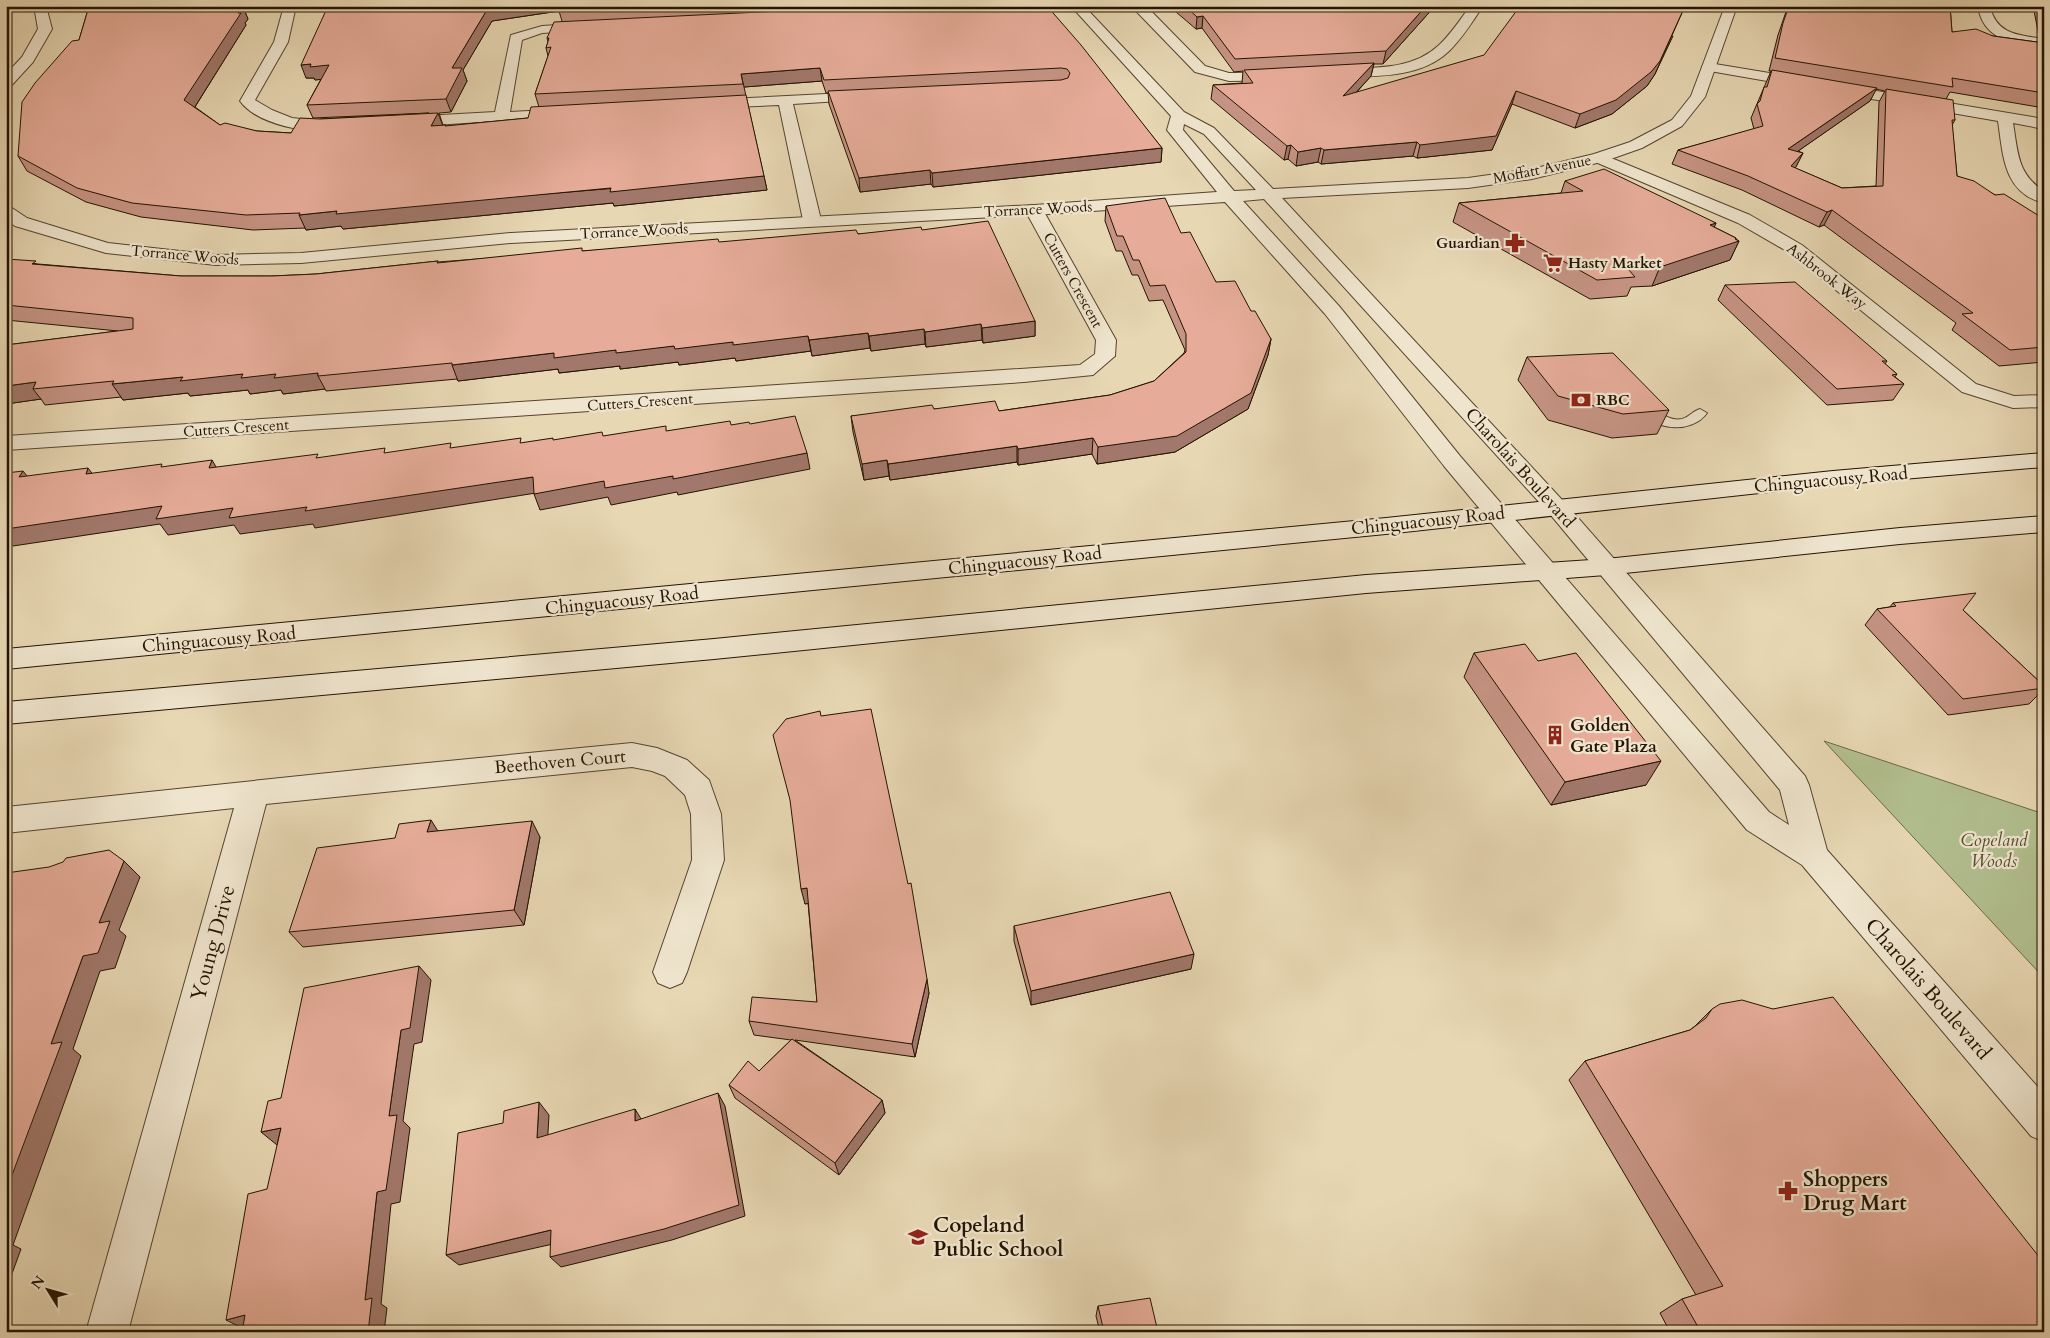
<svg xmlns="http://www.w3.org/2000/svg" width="2050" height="1338" font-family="Cardo,serif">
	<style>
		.green { fill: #b2bf8f; stroke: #6b6948 }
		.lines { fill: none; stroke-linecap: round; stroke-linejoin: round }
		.service-casing { stroke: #55442d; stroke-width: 2 }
		.minor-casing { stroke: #55442d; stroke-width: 2 }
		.tertiary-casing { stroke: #55442d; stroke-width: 2 }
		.secondary-casing { stroke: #241300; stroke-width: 2 }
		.service { fill: #efe5ce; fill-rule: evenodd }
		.minor { fill: #efe5ce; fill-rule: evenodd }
		.tertiary { fill: #efe5ce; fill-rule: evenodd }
		.secondary { fill: #efe5ce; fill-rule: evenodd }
		.wall { fill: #c69484; stroke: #241300; fill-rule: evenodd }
		.shaded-wall { fill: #a1786b; stroke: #241300 }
		.building { fill: #e6ac99; stroke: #241300 }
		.labels { text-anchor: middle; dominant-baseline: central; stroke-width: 4.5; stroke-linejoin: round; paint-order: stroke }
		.far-street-label { font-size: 15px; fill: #241300; stroke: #efe5ce }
		.far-poi-label { font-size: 15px; font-weight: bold; fill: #241300; stroke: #efe5ce; text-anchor: start }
		.street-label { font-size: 18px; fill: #241300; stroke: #efe5ce }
		.poi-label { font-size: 18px; font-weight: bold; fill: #241300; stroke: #efe5ce; text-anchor: start }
		.park-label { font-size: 18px; font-style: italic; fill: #564f32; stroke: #efe5ce }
		.near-street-label { font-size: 21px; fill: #241300; stroke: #efe5ce }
		.near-poi-label { font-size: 21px; font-weight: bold; fill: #241300; stroke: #efe5ce; text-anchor: start }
	</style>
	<rect width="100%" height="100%" fill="#e7d7b3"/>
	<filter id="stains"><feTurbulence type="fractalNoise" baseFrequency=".004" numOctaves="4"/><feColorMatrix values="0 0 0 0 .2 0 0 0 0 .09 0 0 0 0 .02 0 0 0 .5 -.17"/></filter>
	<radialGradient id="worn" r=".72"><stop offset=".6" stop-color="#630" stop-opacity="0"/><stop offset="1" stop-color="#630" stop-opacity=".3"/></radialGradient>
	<!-- green -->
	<path class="green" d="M1824,741L2044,814V978Z"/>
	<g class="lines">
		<defs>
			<path id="service" d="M1645,405C1658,408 1666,422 1682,419C1689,417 1693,411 1700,409L1707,413C1691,435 1653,430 1638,409Z"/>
			<path id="minor" d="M284,6H296L288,42L255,100L272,110L292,118L337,123L340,126L337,129C311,136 256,124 240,101L274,42Z
				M1136,6H1148V8L1205,66L1229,73L1279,72L1284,73L1286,76L1284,79L1279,80L1229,81L1195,72L1137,12Z
				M1470,6H1483C1472,22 1462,39 1448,52C1419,79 1373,76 1337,77L1330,73L1337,69C1371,67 1411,71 1438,46C1451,34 1460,20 1470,6Z
				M1978,6H1990C1996,35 2019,35 2044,39V47C2014,43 1983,41 1978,6Z
				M588,23L593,24L595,27L593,30L542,33L522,40L510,112L566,109L571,110L573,113L571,116L405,127L400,125L397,122L400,119L405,117L495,112L511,35L542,26Z
				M1709,63L2044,119V129L2013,123C2018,152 2017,174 2044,191V203C2003,193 2003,154 1998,121L1704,70L1702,67L1704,64Z
				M866,92L871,93L873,96L871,99L793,104L821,220L818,224L812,225L806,224L803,220L779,105L709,108L704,107L702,104L704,101L709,100Z
				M1599,153L1750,215L1802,245L1976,384L2014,396L2044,395V407L2013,408L1962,392L1790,253L1738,223L1593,161L1591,158L1593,155Z
				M1034,205L1040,206L1043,210L1116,340L1115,356L1093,375L1024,382L6,450V436L1080,365L1095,354L1096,340L1025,210L1028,206Z
				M632,743L657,748L687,760L709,780L721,814L724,860L687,972L682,983L670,988L658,983L653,972L692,860L691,814L685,795L665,776L652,771L632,767L266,804L128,1332H86L234,808L6,833V807L376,768Z"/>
			<path id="tertiary" d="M34,6H46L52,29L33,62L11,86L6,87V74L22,57L38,29Z
				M1071,6H1084L1184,112L1214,128L1273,189L1468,178L1532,169L1594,154L1630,142L1672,120L1691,96L1725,6H1737L1705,97L1682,126L1642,148L1605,161L1532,179L1468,188L1282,198L1565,503L1805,776L1809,785L1827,850L2044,1094V1142L2031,1136L1802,865L1747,830L1444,466L1325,314L1225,202L1034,215L511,243L301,263L216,265L106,253L15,226L6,220V207L12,208L27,218L108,243L216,255L301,253L511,233L1034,205L1217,192L1167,130L1171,116ZM1184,124L1204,134L1256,190L1234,191L1183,130ZM1264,199L1549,513L1780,790L1789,825L1769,812L1460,456L1339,306L1243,201Z"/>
			<path id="secondary" d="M2044,453V467L1833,485L1386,534L6,669V649L1386,518L1833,471Z
				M2044,516V532L1900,544L1606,575L1366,593L714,659L6,724V702L714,639L1366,575L1606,559L1900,528Z"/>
		</defs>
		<!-- service casing -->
		<use href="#service" class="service-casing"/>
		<!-- minor casing -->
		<use href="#minor" class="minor-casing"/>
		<!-- tertiary casing -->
		<use href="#tertiary" class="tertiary-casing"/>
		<!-- secondary casing -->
		<use href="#secondary" class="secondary-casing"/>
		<!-- service -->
		<use href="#service" class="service"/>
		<!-- minor -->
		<use href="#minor" class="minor"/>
		<!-- tertiary -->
		<use href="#tertiary" class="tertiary"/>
		<!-- secondary -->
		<use href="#secondary" class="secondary"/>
	</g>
	<!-- wall -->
	<path class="wall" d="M86,6H243V7L248,19L245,23L246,25L195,107L220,125L257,131L291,133L320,119L429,113L313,118L307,105L321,79L315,80L314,78H306L328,6H1047L1162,148L1161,162L933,187L931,184L860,192L829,104L828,93H826L822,81L744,87L767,190L614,206L613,203L343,229L341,226L306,230L305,228L253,230L141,217L86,202L27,171L18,156L79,40L87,13ZM559,11L562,21L547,38L548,42L546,48L548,56L535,94L539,107L528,118L446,126V125H443L439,113L451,112L467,81L463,70L492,21Z
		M1169,6H1435L1383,64H1374L1371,76L1356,93L1673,36L1655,74L1647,86L1612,114L1575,128L1512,104L1492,150L1417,158L1413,156L1321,164L1318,162L1296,166L1288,159L1284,160L1211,99L1213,85L1242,83L1243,71L1234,72L1202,28L1196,29Z
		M1788,6H1950L1952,32L1993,36L2044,43V108L1950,92L1946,99L1955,120L1952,125L1957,176L2044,219V362L1999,366L1952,330L1956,323L1824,225L1819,227L1742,190L1672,164L1678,150L1754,129L1751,118L1771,71H1769L1778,35ZM1876,89L1885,91L1879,102L1876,186L1842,188L1795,168L1803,153L1798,151L1870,101Z
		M2033,6H2044V38L2039,36Z
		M1565,181L1716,223L1714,227L1736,238V239L1739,241L1730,260L1652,286L1631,287L1627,296L1590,299L1453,222L1459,203L1561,193Z
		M1106,206L1181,233L1216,282L1251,311L1271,339L1268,355L1248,409L1175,452L1097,464L1092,454L1018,465L1017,462L890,480L889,476L864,480L853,432L851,416L934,409L999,411L1110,395L1154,381L1184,353L1185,350L1163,300L1149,301L1138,275H1132L1122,251H1116L1105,221Z
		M922,230L1035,321V336L983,343L982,340L926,347L925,344L871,351L870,348L812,356L811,351L736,361L735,358L679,365L678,362L620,369V366L559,373L558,369L458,381L457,379L326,391L325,389L283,394L281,390L250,394L248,390L190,396L188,393L123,400L121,397L45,405L41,399L6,404V345L118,331L6,320V259L38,264L181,276H272L316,274L438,261V262L583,251Z
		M1725,285L1887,361L1885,364L1897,374L1895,377L1904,384L1893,400L1827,405L1718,300Z
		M1527,357L1669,410L1657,434L1612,438L1548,420L1518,380Z
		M1893,603L1963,610L2044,686V689L2029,704L1948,715L1865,625L1877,609L1890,607Z
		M1474,653L1538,661L1646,785L1551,805L1464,677Z
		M822,716L929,993L915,1057L795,1040L882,1100L885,1113L839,1175L735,1098L729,1085L759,1071L791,1040L754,1035L749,1021L817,1002L808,903L805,904Z
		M438,831L540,837L524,925L303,947L289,932L395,838Z
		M1014,926L1191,969L1031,1005L1014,941Z
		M1712,1009L2044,1328L2031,1332H1670L1660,1313L1682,1299L1696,1295L1569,1080L1585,1061L1690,1030L1695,1026Z
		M1098,1306L1158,1332H1100L1096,1316Z"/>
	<!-- shaded-wall -->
	<path class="shaded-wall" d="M230,6H243V7L248,19L245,23L246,25L191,113L184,100Z
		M504,6H566L559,10V11L492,21L463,70L467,81L451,112L446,99L452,68L488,8Z
		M1426,6H1435L1383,64L1386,51Z
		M1685,6L1655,74L1647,86L1612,114L1575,128L1580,114Z
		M1203,16L1202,28L1196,29L1197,17Z
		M1374,63L1371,76L1340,110L1343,96Z
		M311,64L329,65L335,78L315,80L314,78H306L301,65Z
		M820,68L822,81L744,87L741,74Z
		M1877,88L1870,101L1781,163L1788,149Z
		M1516,91L1512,104L1492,150L1417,158L1420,145Z
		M438,113L443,126H431Z
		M1417,142L1413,156L1321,164L1324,150Z
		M1291,145L1288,159L1284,160L1287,146Z
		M1162,148L1161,162L933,187L932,173Z
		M1321,148L1318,162L1296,166L1298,152Z
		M1803,153L1796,167L1784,180L1791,166Z
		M930,170L931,184L860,192L859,178Z
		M764,176L767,190L614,206L613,203L343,229L341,226L306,230L299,215L337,211Z
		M1832,210L1824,225L1819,227L1827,212Z
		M1716,223L1708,242L1710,225Z
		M1736,238L1734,242L1739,241L1730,260L1652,286L1660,267Z
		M1035,321V336L983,343L982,328Z
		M981,324L982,340L926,347L925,332Z
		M924,329L925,344L871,351L869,336Z
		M868,333L870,348L812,356L809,340Z
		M808,336L811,351L736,361L735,358L679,365L678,362L620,369V366L559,373L558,369L458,381L452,365L554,353L616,350L733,342Z
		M1271,339L1268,355L1248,409L1175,452L1097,464L1098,447Z
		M318,373V376L325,389L283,394L281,390L250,394L248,390L190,396L188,393L123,400L112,384L183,377L243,374H276Z
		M36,382L33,389L41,399L6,404V386Z
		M1093,438L1092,454L1018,465V449Z
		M1017,446V462L890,480L888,464Z
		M807,453L810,469L678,495L677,492L611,505L608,497L540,510L534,494L536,493L315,528L313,524L240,534L234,525L168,535L160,524L13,546L6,539V518L162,506L233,508L307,507L533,477L604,481L673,476Z
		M212,460L222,477L209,468Z
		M887,460L889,476L864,480L862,464Z
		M88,468L101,485L86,474Z
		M23,471L36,487L19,477Z
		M1661,761L1646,785L1551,805L1565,782Z
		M431,820L441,836L427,832Z
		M532,821L540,837L524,925L514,910Z
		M124,861L140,877L119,930L126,936L115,968L100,971L73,1049L81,1056L13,1245L21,1249L6,1290V1191L51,1044L83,956L99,923Z
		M807,888L811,903L805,904L801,889Z
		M1194,954L1191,969L1031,1005V991Z
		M419,966L431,980L422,1042L414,1044L403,1121L410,1128L400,1202L391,1204L381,1304L387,1308L384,1332H368L365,1300L377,1192L389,1116L401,1030Z
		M927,979L929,993L915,1057L912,1044Z
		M718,1093L725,1106L745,1216L672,1240L561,1267L550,1257Z
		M882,1100L885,1113L839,1175L835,1163Z
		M539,1102L549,1115L547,1150L537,1138Z
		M635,1109L643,1122L635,1121Z
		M281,1128L277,1145L261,1132Z
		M551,1230L562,1242L459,1265L446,1255Z
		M245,1315L244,1329L226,1320Z
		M2044,1325V1328L2031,1332H2022Z"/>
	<!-- building -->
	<path class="building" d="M86,6H230L229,8L242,6L238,13H241L184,100L220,125L225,123L257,131L291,133L300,118L320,119L438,113L431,126L446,125L445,126L528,118L531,107L746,95L764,176L610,192L611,188L336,214L337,211L299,215L300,213L246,215L132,203L77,188L18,156L22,102L35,83L72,41L79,40L87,13Z
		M328,6H504L488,8L452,68H462L446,99L307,105L329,65L310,67L311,64L301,65Z
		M560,6H638L559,10Z
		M884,6H1047L1081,45L1162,148L932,173L930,170L859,178L828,91L1061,80L1068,78L1070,73L1067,69L1061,68L824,80L820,68L741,74L743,84L535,94L551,47L546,48L549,38H547L554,22Z
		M1185,6H1426L1386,51L1235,59L1203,16L1197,17Z
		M1520,6H1685L1660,61L1651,72L1616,100L1580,114L1516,91L1496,136L1420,145L1417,142L1324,150L1321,148L1298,152L1291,145L1287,146L1213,85L1253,83L1244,70L1374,63L1343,96L1484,55Z
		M1789,6H1950L1952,32L1976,29L1993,36L2044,43V93L1952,78L1953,87L1775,58L1783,23Z
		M1772,70L1877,88L1788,149L1803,153L1791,166L1842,188L1883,186L1886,89L1953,100L1955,120H1952L1957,176L1974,181L1995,195L2004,194L2044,219V347L2010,350L1962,314L1973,313L1832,210L1827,212L1748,176L1678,150L1763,126L1757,104L1760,101L1764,87H1767Z
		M1604,169L1716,223L1710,225L1736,238L1735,239L1739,241L1660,267L1628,269L1635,277L1597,280L1459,203L1583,191L1565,181Z
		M1165,198L1181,233L1190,232L1216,282L1235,281L1251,311H1255L1271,339L1251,393L1177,436L1098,447L1093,438L1018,449L1017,446L888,464L887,460L862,464L851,416L932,405L934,409L995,401L999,411L1110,395L1154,381L1186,352V334L1165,285L1150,286L1139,260H1133L1123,236H1117L1106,206Z
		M988,221L1035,321L982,328L981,324L925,332L924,329L869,336L868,333L809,340L808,336L733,345V342L675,349L674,346L616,353V350L554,358V353L452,365V363L318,376V373L274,378L276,374L241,378L243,374L180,381L183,377L112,384L114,381L33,389L36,382L6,386V345L133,329V318L6,305V259L36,261L32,264L181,276H272L316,274L438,261L437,263L582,248V251L718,239L719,242L856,230L858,234L921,227L922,230Z
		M1795,282L1887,361H1882L1897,374L1892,375L1904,384L1837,389L1725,285Z
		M1613,353L1669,410L1623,414L1558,396L1527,357Z
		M795,416L807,453L673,479V476L605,488L604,481L534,494L533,477L305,511L307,507L229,518L233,508L156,519L162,506L6,529V473L23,471L19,477L88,468L86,474L162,464L161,467L212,460L209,468L318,454L316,458L385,448L384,453L451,443L450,448L521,438L520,443L553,438V440L602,432L603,436L666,426V431L730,421L731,425L749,422L750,424Z
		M1976,593L1963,610L2044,686V688L1963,699L1877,609L1896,606L1893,603Z
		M1525,644L1538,661L1576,653L1661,761L1565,782L1474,653Z
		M871,709L908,884L911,883L927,979L912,1044L749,1021L752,997L817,1002L807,888L801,889L790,800L773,735L786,719L820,711L821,716Z
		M431,820L427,832L532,821L514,910L289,932L317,848L395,838L399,824Z
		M109,850L124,861L99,923L110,921L98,953L83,956L51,1044L62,1042L6,1191V873L49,867L63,862L66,858Z
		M1170,892L1194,954L1031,991L1014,926Z
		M419,966L410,1028L401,1030L389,1116L397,1115L386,1190L377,1192L365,1300L372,1298L368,1332H242L245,1315L226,1320L248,1194L267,1189L281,1128L261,1132L268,1101L281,1098L304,988Z
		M1833,997L2044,1263V1325L2022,1332H1701L1682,1299L1723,1286L1585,1061L1690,1030L1706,1018L1712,1009L1720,1004L1742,1000L1773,1009Z
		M792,1039L882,1100L835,1163L729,1085L748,1061L759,1071Z
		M718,1093L739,1205L664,1229L550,1257L551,1230L446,1255L458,1133L503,1123L504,1111L539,1102L537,1138L635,1109V1121Z
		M1150,1298L1158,1332H1104L1098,1306Z"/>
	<!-- icons -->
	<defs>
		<symbol id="pharmacy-bare" viewBox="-9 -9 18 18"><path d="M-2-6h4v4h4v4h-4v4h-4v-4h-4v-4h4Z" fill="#8f2418" stroke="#efe5ce" stroke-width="2.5" paint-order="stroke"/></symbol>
		<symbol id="supermarket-bare" viewBox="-9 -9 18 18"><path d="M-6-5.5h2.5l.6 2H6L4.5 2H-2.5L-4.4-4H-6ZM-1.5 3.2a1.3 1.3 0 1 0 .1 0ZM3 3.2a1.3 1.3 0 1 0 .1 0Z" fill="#8f2418" stroke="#efe5ce" stroke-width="2.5" paint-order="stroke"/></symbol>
		<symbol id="bank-bare" viewBox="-9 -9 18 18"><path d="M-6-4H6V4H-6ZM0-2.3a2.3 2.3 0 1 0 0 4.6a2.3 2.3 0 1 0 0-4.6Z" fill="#8f2418" stroke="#efe5ce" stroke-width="2.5" paint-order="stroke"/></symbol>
		<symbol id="building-bare" viewBox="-9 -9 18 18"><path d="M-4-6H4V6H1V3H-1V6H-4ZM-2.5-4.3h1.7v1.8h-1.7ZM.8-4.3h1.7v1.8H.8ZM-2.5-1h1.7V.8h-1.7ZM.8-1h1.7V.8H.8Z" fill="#8f2418" stroke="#efe5ce" stroke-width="2.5" paint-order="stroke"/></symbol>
		<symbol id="school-bare" viewBox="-9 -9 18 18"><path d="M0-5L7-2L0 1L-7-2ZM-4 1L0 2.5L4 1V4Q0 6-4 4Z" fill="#8f2418" stroke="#efe5ce" stroke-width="2.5" paint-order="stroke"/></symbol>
	</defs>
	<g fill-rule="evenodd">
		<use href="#pharmacy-bare" x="1501" y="229" width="28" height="28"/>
		<use href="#supermarket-bare" x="1539" y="249" width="28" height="28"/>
		<use href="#bank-bare" x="1567" y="386" width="28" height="28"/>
		<use href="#building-bare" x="1541" y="721" width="28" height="28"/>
		<use href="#pharmacy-bare" x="1774" y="1177" width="28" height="28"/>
		<use href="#school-bare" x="904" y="1223" width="28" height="28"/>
	</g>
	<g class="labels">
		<!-- far-street labels -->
		<g class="far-street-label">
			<text transform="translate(1542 169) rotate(-11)">Moffatt Avenue</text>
			<text transform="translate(1038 209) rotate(-3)">Torrance Woods</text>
			<text transform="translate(634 231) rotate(-3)">Torrance Woods</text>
			<text transform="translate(185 255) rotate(5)">Torrance Woods</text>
			<text transform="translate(1827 276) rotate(38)">Ashbrook Way</text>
			<text transform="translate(1073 280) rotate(61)">Cutters Crescent</text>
			<text transform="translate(640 402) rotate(-4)">Cutters Crescent</text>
			<text transform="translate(236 428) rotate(-4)">Cutters Crescent</text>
		</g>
		<!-- far-poi labels -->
		<g class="far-poi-label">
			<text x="1500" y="243" text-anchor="end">Guardian</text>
			<text x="1568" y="263">Hasty Market</text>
			<text x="1596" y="400">RBC</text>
		</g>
		<!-- street labels -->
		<g class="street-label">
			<text transform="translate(1520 468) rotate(48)">Charolais Boulevard</text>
			<text transform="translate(1831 480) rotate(-5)">Chinguacousy Road</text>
			<text transform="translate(1428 521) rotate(-6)">Chinguacousy Road</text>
			<text transform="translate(1025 561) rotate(-6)">Chinguacousy Road</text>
			<text transform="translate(622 601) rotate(-6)">Chinguacousy Road</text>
			<text transform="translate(219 640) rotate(-5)">Chinguacousy Road</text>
			<text transform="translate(560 762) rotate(-5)">Beethoven Court</text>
		</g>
		<!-- poi labels -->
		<g class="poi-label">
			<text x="1570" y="725">Golden<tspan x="1570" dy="21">Gate Plaza</tspan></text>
		</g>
		<!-- park labels -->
		<g class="park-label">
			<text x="1994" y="840">Copeland<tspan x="1994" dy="21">Woods</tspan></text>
		</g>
		<!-- near-street labels -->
		<g class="near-street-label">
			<text transform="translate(213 943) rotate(-75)">Young Drive</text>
			<text transform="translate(1928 989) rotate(49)">Charolais Boulevard</text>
		</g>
		<!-- near-poi labels -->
		<g class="near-poi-label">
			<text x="1803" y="1179">Shoppers<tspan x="1803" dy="24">Drug Mart</tspan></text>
			<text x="933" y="1225">Copeland<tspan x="933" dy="24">Public School</tspan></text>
		</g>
	</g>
	<!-- margin -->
	<rect width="2050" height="1338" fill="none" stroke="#e7d7b3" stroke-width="25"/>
	<rect x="8" y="8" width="2035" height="1323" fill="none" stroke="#241300" stroke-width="2.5"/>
	<rect x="12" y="12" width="2025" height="1313" fill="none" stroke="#241300"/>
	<!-- north arrow -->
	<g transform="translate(48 1290) rotate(307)" stroke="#efe5ce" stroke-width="4" paint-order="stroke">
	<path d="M0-4L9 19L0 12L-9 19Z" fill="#241300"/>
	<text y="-8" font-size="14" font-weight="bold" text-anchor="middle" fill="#241300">N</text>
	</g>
	<rect width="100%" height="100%" filter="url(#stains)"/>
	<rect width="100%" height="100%" fill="url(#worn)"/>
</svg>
